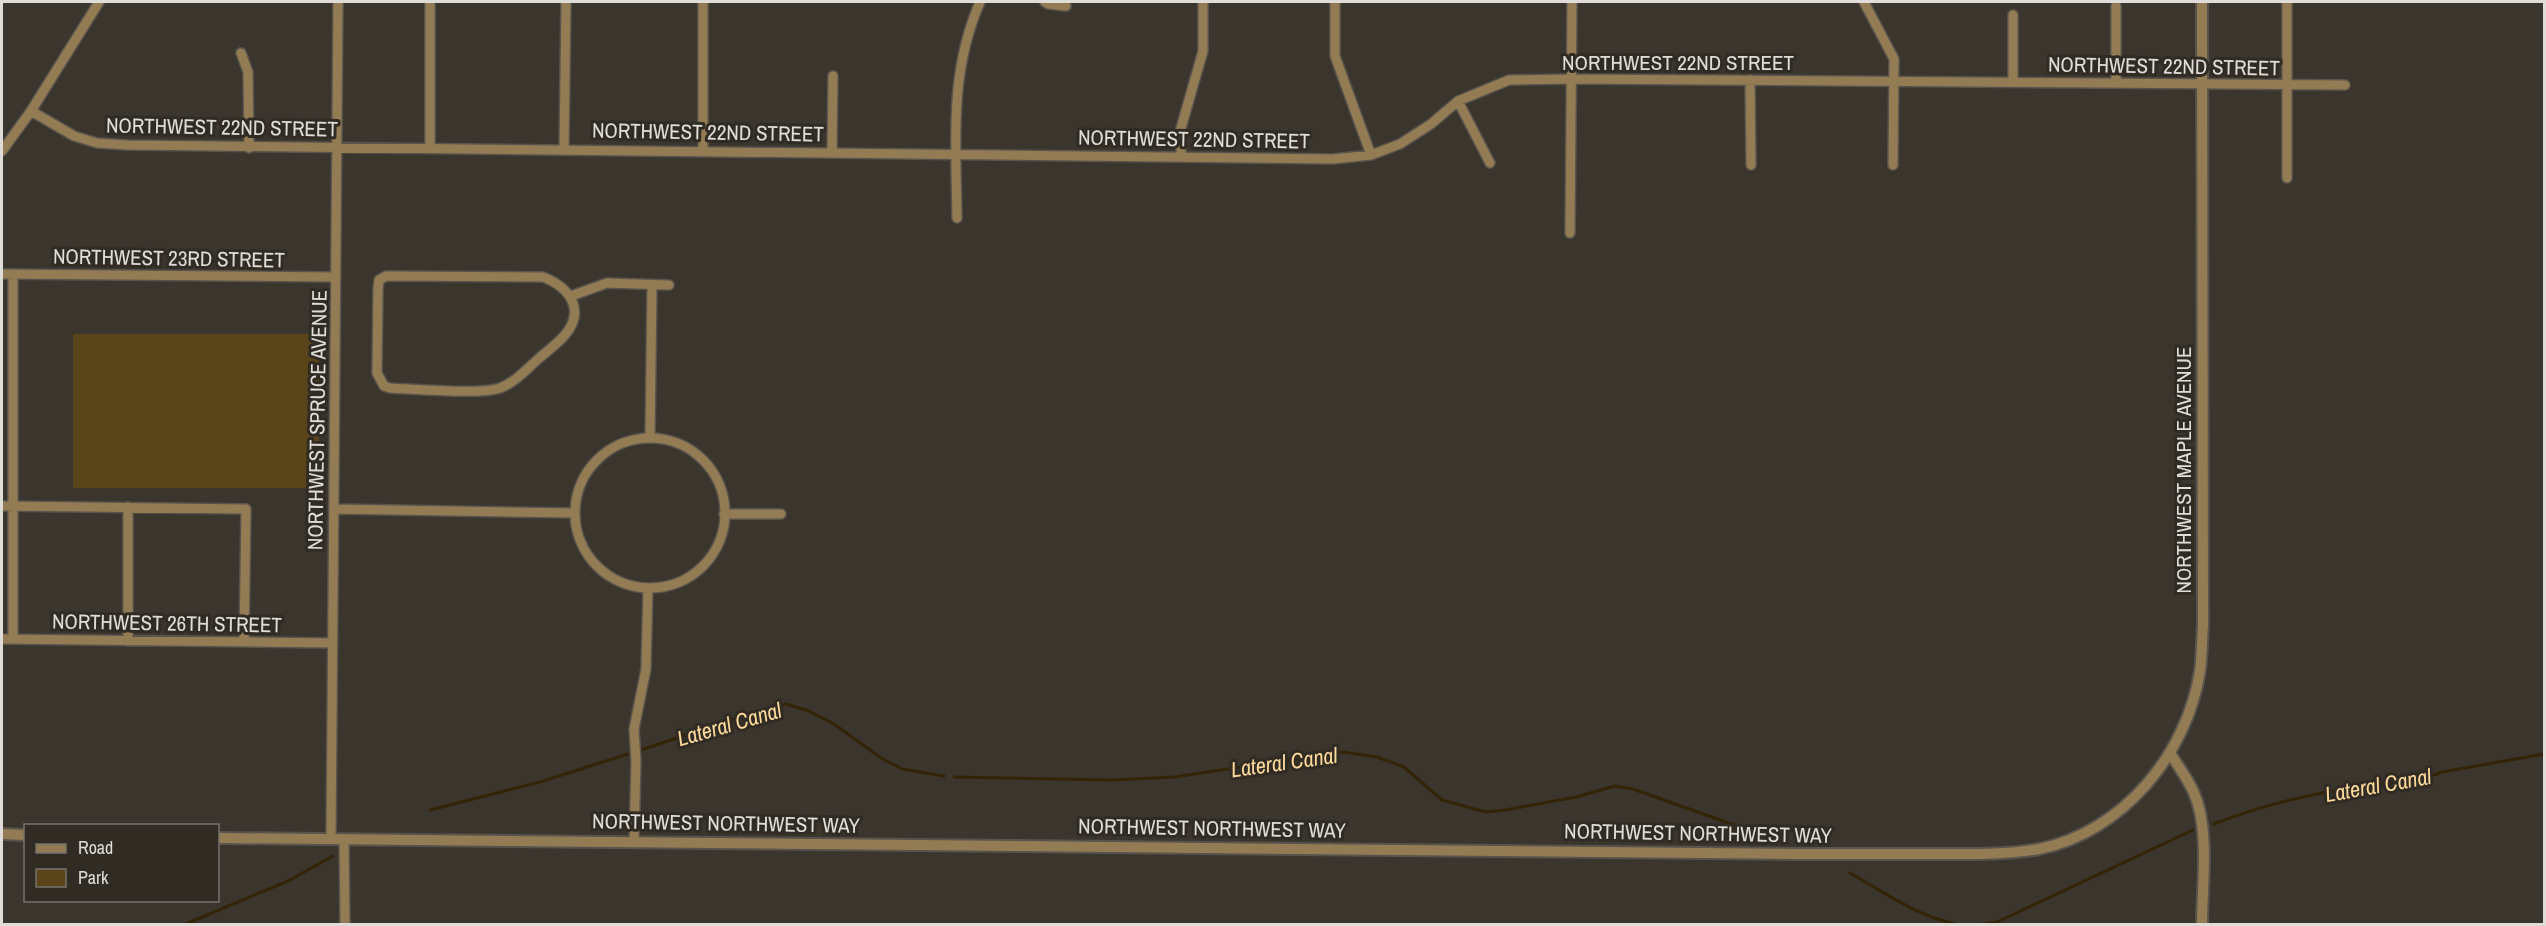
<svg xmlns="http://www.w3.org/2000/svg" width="2546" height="926" font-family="'Archivo Narrow',sans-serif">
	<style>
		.green { fill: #5a4419 }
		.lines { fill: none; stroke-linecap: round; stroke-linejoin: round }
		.stream { stroke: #332407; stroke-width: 3 }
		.minor-casing { stroke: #58534c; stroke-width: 12 }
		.tertiary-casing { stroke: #58534c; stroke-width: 14 }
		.minor { stroke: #937c53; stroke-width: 9 }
		.tertiary { stroke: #937c53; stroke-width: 10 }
		.labels { text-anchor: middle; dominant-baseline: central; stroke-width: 6; stroke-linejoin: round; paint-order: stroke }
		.street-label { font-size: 21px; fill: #e0ddd8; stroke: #302b23 }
		.water-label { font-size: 22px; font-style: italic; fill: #fdd99b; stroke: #302b23 }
	</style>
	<rect width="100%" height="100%" fill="#3a352d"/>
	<!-- green -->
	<path class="green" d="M73,334H319V488H73Z"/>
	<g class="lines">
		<!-- stream -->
		<path class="stream" d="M641,750L758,711L786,704L809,711L834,724L881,758L902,769L944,776
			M954,777L1112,780L1174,777L1343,752L1377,757L1404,767L1442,800L1486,812L1505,810L1576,797L1615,786L1633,789L1768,837
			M430,810L540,782L628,754
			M2214,824C2271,801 2333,789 2393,783C2413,775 2423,780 2442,772L2544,754
			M1850,873C1884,892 1918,917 1956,924
			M186,924L290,880L333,856
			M1983,924L1997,922L2193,830"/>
		<defs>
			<path id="minor" d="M703,2V150
				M1045,2L1048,4L1066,6
				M1335,2V56L1371,155
				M1864,2L1894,59L1893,165
				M2116,6V82
				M2013,15V82
				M241,53L248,72L249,148
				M1750,80L1751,165
				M1458,101L1490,163
				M31,111L74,136L97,143L127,145L1333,159L1371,155L1400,144L1431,124L1458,101L1509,80L1572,79L2345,85
				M430,147V2
				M564,149L566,2
				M2,151L31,111L99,2
				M832,151L833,76
				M1181,156V128L1203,51V2
				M2287,178V2
				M957,218C956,142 949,73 980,2
				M1570,233L1572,2
				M2,274L336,277
				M386,276L543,277C569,287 587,310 564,336C556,345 546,352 537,360C526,370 514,383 500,388C480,395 415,389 390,388L384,386L377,373L378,290L379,280Z
				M571,296L607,283L669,285
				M575 513a75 75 0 1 1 150 0a75 75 0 1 1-150 0Z
				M650,438L652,285
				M2,506L246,509L244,642
				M334,509L575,513
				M724,514H781
				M2,639L332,643
				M13,639V274
				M128,641V507
				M331,838L338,2
				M344,839L345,924
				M634,842L636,761L634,729L646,669L648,588"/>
			<path id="tertiary" d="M2170,753C2178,766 2188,779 2194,793C2210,829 2202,886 2202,924
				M2,834L26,835
				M218,838L1798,854C1844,854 1889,854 1935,854C1970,854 2004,855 2039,849C2123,832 2187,754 2200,671C2202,656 2202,640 2203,625L2202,2"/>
		</defs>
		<!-- minor casing -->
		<use href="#minor" class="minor-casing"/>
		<!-- tertiary casing -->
		<use href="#tertiary" class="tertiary-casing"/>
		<!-- minor -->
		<use href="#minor" class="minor"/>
		<!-- tertiary -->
		<use href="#tertiary" class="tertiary"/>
	</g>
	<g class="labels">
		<!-- street labels -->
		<g class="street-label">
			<text x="1678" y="62">NORTHWEST 22ND STREET</text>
			<text transform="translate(2164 66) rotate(1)">NORTHWEST 22ND STREET</text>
			<text transform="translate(222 127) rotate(1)">NORTHWEST 22ND STREET</text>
			<text transform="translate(708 132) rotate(1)">NORTHWEST 22ND STREET</text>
			<text transform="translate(1194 139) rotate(1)">NORTHWEST 22ND STREET</text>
			<text transform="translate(169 258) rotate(1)">NORTHWEST 23RD STREET</text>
			<text transform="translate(317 420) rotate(-89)">NORTHWEST SPRUCE AVENUE</text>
			<text transform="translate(2183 470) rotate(-90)">NORTHWEST MAPLE AVENUE</text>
			<text transform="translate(167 623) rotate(1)">NORTHWEST 26TH STREET</text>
			<text transform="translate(726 823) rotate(1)">NORTHWEST NORTHWEST WAY</text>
			<text transform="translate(1212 828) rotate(1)">NORTHWEST NORTHWEST WAY</text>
			<text transform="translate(1698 833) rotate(1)">NORTHWEST NORTHWEST WAY</text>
		</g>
		<!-- water labels -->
		<g class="water-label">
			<text transform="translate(729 724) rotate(-16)">Lateral Canal</text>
			<text transform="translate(1284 762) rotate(-8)">Lateral Canal</text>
			<text transform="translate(2378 785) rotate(-10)">Lateral Canal</text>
		</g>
	</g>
	<!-- border -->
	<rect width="2546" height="926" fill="none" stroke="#e0ddd8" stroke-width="6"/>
	<!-- legend -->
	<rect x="24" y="824" width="195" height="78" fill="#302b23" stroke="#76726b" stroke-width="1.5"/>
	<rect x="36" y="844" width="30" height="9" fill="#937c53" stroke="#76726b" stroke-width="1.5"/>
	<text x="78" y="854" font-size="18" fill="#e0ddd8">Road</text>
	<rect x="36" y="869" width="30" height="18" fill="#5a4419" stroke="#76726b" stroke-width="1.5"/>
	<text x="78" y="884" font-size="18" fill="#e0ddd8">Park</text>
</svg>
